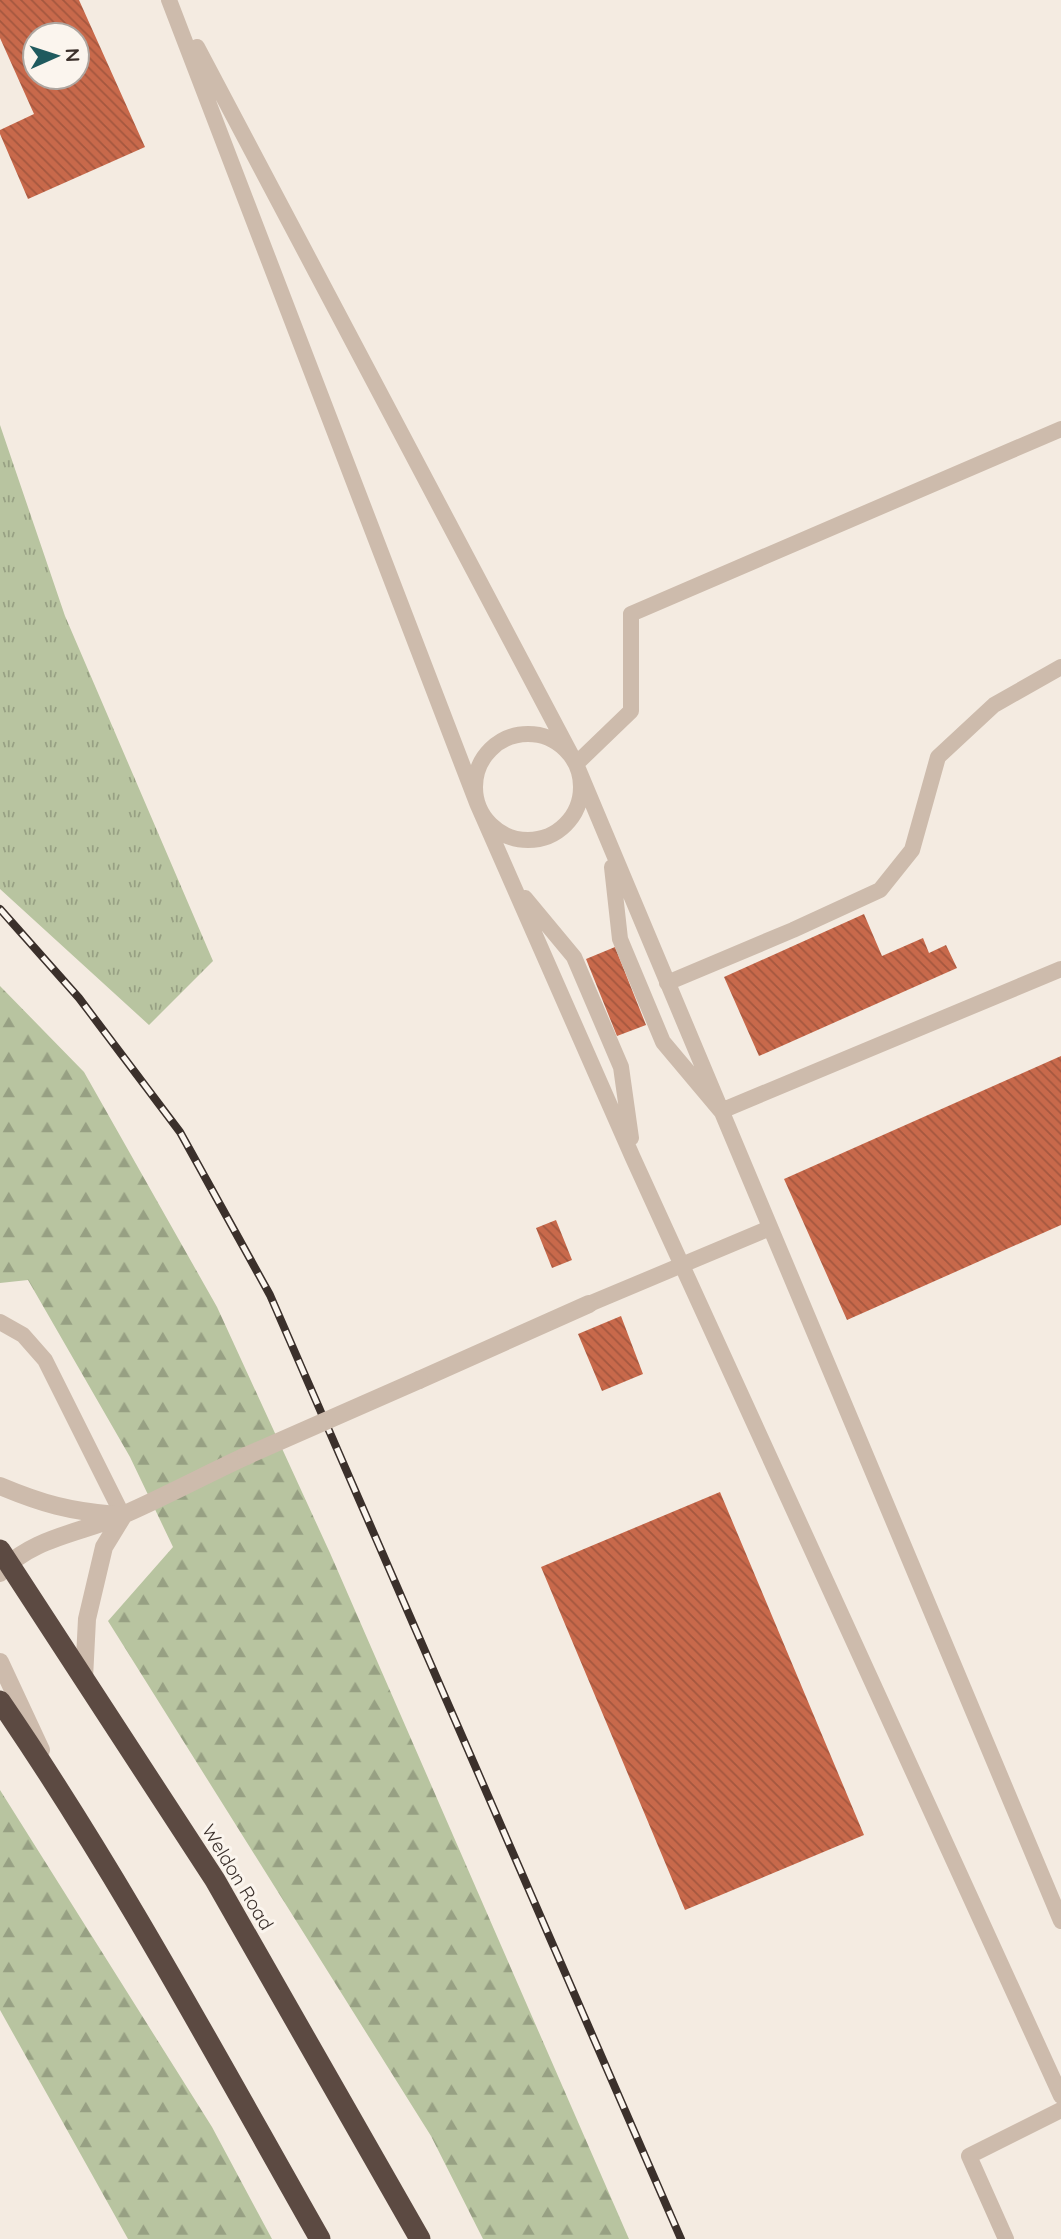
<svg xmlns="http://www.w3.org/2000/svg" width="1061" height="2239" font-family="Quicksand,sans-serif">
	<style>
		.grass { fill: url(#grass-tufts) }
		.forest { fill: url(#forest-firs) }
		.building { fill: url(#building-back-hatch); fill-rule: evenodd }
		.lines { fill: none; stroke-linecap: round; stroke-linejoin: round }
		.lane { stroke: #cdbbac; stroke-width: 16 }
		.street { stroke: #cdbbac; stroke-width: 18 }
		.highway { stroke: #5c4a42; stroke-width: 21 }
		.rail-casing { stroke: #3b302b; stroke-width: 8 }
		.rail { stroke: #fbf5ee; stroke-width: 5; stroke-dasharray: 16; stroke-linecap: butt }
		.street-bridge { stroke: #cdbbac; stroke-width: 18 }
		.labels { text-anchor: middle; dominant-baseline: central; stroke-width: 6; stroke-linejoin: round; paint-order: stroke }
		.street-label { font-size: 19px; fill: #3b302b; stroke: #fbf5ee }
	</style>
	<defs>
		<pattern id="grass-tufts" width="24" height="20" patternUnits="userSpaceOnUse" patternTransform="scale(1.75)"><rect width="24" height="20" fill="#b8c4a0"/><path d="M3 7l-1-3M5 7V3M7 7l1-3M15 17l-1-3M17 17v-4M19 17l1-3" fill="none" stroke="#97a083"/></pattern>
		<pattern id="forest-firs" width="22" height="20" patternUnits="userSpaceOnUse" patternTransform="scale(1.75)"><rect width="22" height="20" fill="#b8c4a0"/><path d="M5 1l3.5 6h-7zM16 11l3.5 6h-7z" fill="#97a083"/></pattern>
		<pattern id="building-back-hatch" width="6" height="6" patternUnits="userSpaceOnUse" patternTransform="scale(1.75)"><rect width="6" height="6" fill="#c8694b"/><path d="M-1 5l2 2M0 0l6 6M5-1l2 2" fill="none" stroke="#a4573f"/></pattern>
	</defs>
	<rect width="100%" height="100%" fill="#f4ebe1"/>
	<!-- grass -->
	<path class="grass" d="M0,425L65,616L213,961L149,1025L0,889Z"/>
	<!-- forest -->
	<path class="forest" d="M0,986L84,1072L217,1307L330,1553L629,2239H483L431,2136L108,1621L173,1547L130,1457L28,1280L0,1283Z
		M0,1790L212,2127L272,2239H128L0,2010Z"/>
	<!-- building -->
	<path class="building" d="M0,0H79L145,147L28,199L0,134V130L34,114L0,38ZM35,35H77V77H35Z
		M864,914L882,956L923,938L929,953L946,945L957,968L759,1056L724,977Z
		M615,947L646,1025L617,1036L586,959Z
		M1061,1056V1225L847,1320L784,1179Z
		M556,1220L572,1260L552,1268L536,1228Z
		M621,1316L643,1374L602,1391L578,1334Z
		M720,1492L864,1835L685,1910L541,1567Z"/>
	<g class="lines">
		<!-- lane -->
		<path class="lane" d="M169,0L477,803L633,1158L1061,2096
			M197,47L576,764L1061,1921
			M475 787a53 53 0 1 1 106 0a53 53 0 1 1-106 0Z
			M576,764L631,711V614L1061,429
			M612,867L620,939L663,1042L721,1111L1061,969
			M525,898L574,957L621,1067L631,1138
			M667,983L793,930L880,890L912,850L938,757L994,705L1061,667
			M589,1304L770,1228
			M0,1322L23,1335L45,1360L123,1516
			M1006,2239L969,2156L1061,2110"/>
		<!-- street -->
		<path class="street" d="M419,1380L589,1304
			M0,1486C43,1504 69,1511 116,1515
			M0,1573C31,1537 83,1533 125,1514C166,1496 205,1475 246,1456
			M0,1662L41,1750
			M84,1678L87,1619L104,1547L123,1516"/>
		<!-- highway -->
		<path class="highway" d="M0,1550L215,1880L420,2239
			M0,1701C118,1873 217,2058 320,2239"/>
		<defs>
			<path id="rail" d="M0,909L79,998L180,1132L270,1295L681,2239"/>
		</defs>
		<!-- rail casing -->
		<use href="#rail" class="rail-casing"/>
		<!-- rail -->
		<use href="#rail" class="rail"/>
		<!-- street-bridge -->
		<path class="street-bridge" d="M246,1456L419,1380"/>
	</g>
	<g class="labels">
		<!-- street labels -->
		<g class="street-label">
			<text transform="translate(238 1877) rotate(59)">Weldon Road</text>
		</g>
	</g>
	<!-- north arrow -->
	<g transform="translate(56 56) rotate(87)"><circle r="33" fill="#fbf5ee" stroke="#aea6a0" stroke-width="2"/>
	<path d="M0-5L12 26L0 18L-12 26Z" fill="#1f5a5e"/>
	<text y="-10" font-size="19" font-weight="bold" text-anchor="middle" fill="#3b302b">N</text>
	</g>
</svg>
